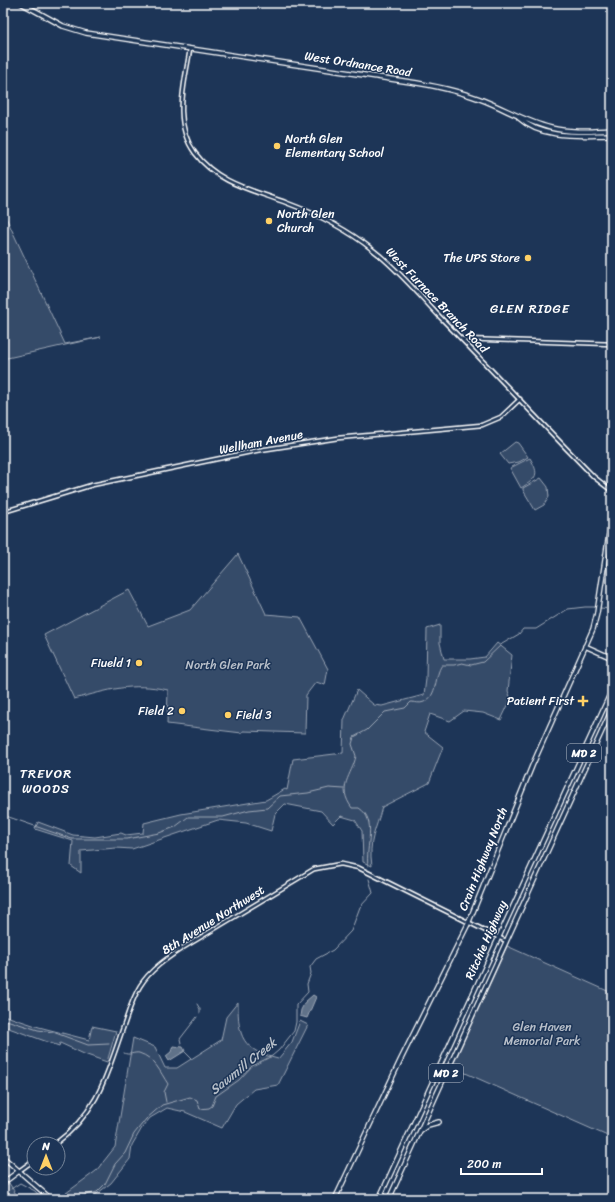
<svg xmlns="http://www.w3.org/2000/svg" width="615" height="1202" font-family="Sriracha,sans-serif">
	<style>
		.green { fill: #364b69; stroke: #9aa5b4 }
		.water { fill: #617289; stroke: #a0aab8 }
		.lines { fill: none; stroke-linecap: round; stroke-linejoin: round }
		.stream { stroke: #a0aab8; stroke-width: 1 }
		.minor-casing { stroke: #fff; stroke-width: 5.5 }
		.major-casing { stroke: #fff; stroke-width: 6 }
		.minor { stroke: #1d3557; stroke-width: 2.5 }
		.major { stroke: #1d3557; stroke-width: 3.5 }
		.poi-dot { fill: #ffd166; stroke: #1d3557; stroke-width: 1.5 }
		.labels { text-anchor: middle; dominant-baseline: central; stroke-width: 3; stroke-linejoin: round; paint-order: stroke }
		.shield { fill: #1d3557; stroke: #bbc2cd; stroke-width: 1 }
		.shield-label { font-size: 11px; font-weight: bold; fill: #fff }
		.street-label { font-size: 12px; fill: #fff; stroke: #1d3557 }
		.poi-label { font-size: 12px; fill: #fff; stroke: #1d3557; text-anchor: end }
		.park-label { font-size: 12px; fill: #b9c0ca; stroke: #1d3557 }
		.neighbourhood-label { font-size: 13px; letter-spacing: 1px; fill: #fff; stroke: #1d3557 }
		.water-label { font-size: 13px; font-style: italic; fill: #b8c0ca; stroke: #1d3557 }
	</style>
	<rect width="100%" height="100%" fill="#1d3557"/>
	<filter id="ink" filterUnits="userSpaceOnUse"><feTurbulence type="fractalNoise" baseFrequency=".025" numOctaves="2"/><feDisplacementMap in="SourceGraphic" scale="8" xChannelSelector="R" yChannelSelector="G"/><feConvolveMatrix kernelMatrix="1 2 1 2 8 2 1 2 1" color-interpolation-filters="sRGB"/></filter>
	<g filter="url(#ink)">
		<!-- green -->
		<path class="green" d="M3,211L65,344L101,337L3,359Z
			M515,442L518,443L528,457L519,462L508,464L500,454Z
			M530,458C540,475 537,478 521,488L510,468Z
			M541,478L548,487L549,497L544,505L535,510L523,490V488Z
			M238,554L266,614L300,617L328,669L325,685L316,682L306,695L305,733L243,731L242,733L167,724L168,690C131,682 109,690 74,699L44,635L129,590L148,626L190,610Z
			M440,625V643L444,659H470L485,657L497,643L512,655L508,691L511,699L501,720L483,713L464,711L450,721L430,714L424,732L443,747L429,783L382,807C376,831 368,840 372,866L363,862L362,831L355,820L341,816L333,824L321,811L285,804L275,814L271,831L246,823L218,820L132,849L116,848L81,851V873L71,866L73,841L35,829L38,822L73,835L95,837L121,833L126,835L143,833L144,823L181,814L266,800L285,789L287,790L293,759L343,753L344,720L357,690L374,705L382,706L424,695L426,679L427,629Z
			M507,946L612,993V1138L452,1067Z
			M238,1002C238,1037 242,1050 278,1059L292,1042L300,1021L308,1025L278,1085L254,1089L236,1104L222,1128L185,1112L167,1108L150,1118L142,1128L132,1145L130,1159L111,1183L90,1199H58L96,1171L115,1147L133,1038L155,1047L165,1068H177L221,1040L226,1017Z
			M3,1015L39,1027L89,1040L92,1026L116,1031L107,1062L84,1054L60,1043L59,1046L3,1026Z
			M9,1183L19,1199H9L7,1195L3,1198V1188Z"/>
		<!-- water -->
		<path class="water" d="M313,995L316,997L307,1018L300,1016L301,1010L305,1002Z
			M173,1046L183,1047L185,1051L169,1061L166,1056L171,1052Z"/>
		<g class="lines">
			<!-- stream -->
			<path class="stream" d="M600,608L612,609
				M3,815L72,839H127L159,833L175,827L188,817H223L249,810L267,808L280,796L308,793L329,788L344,789
				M368,866C365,847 378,820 359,808H352C336,786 352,776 356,756L352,744L354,737L367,730L385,712L405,708L411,702C415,702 420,704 424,702C438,696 434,676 442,665H454L462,663L471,665L483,662L502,644L519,634L523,629H536L568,609L585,607H597
				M197,1004L200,1009V1013
				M3,1019L38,1030L53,1032L88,1045L109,1044
				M181,1043L180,1039L197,1017
				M185,1052L191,1058
				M124,1053C129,1056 134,1052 139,1053C155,1058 160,1072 168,1084L164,1092L166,1102
				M11,1189L20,1183L35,1191L42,1199
				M3,1196L6,1193
				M71,1199L97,1192L105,1184L115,1164L125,1153L134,1134L146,1119L162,1105L190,1097L197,1100L200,1109L209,1108L212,1106L216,1096L239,1080L252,1066L272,1056L279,1050L294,1031L296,1022V1005L308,992L307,984L311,973L310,967L316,959L333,950L351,931L360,907L373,893L369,879"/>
			<defs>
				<path id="minor" d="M190,49C185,83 172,122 195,153C218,184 253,190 287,203C317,214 348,230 373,250C398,269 419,295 440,317C492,370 542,424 594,477L612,491
					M462,339L612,344
					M3,512L92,485L260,450L338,438L482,425L501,417L520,399
					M55,1144C98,1112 106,1077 123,1028C128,1014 132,999 140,986C150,970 166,959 181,949L314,869L341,864L359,868L506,941
					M19,1171L34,1160"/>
				<path id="major" d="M21,3L63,26L86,33L417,83C440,87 463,92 485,101C507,110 527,122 551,128C571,133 592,131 612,130
					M519,118C543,140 582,135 612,135
					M585,646L612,658
					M421,1130L428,1125L439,1122
					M3,1157L51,1199
					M3,1183L19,1171
					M335,1199L400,1061L468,924L532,766L593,629L597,613L612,514
					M379,1199L612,690
					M389,1199L612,709"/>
			</defs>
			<!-- minor casing -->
			<use href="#minor" class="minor-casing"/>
			<!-- major casing -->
			<use href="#major" class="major-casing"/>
			<!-- minor -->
			<use href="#minor" class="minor"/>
			<!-- major -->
			<use href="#major" class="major"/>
		</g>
	</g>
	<!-- markers -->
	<g class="poi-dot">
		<circle cx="277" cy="146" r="4"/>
		<circle cx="269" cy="221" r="4"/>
		<circle cx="528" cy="258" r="4"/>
		<circle cx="139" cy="663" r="4"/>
		<path d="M581 695h4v4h4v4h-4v4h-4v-4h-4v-4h4z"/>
		<circle cx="182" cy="711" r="4"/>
		<circle cx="228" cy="715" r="4"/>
	</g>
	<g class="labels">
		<!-- shield labels -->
		<g class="shield">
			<rect x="567" y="744" width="34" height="18" rx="3"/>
			<rect x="429" y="1064" width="34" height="18" rx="3"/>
		</g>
		<g class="shield-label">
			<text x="584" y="753">MD 2</text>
			<text x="446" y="1073">MD 2</text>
		</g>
		<!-- street labels -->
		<g class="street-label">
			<text transform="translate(358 64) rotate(9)">West Ordnance Road</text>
			<text transform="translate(437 300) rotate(46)">West Furnace Branch Road</text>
			<text transform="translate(261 442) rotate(-11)">Wellham Avenue</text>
			<text transform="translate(483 859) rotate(-68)">Crain Highway North</text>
			<text transform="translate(213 920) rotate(-32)">8th Avenue Northwest</text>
			<text transform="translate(486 940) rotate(-66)">Ritchie Highway</text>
		</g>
		<!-- poi labels -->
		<g class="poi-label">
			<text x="285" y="139" text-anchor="start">North Glen<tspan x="285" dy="14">Elementary School</tspan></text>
			<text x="277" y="214" text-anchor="start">North Glen<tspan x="277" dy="14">Church</tspan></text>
			<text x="520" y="258">The UPS Store</text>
			<text x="131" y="663">Fiueld 1</text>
			<text x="574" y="701">Patient First</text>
			<text x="174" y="711">Field 2</text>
			<text x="236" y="715" text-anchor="start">Field 3</text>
		</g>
		<!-- park labels -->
		<g class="park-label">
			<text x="228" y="665">North Glen Park</text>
			<text x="542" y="1027">Glen Haven<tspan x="542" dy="14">Memorial Park</tspan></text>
		</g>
		<!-- neighbourhood labels -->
		<g class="neighbourhood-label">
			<text x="530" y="308">GLEN RIDGE</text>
			<text x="46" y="773">TREVOR<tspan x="46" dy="15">WOODS</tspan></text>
		</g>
		<!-- water labels -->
		<g class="water-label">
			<text transform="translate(243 1066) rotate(-39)">Sawmill Creek</text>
		</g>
	</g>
	<!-- margin -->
	<rect width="615" height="1202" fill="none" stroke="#1d3557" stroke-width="16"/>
	<rect x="8" y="8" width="599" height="1186" fill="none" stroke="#fff" stroke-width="1.5" filter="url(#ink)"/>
	<!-- north arrow -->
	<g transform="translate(46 1156)"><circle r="19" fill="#1d3557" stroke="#77869a"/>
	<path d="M0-3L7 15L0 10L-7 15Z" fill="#ffd166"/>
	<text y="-6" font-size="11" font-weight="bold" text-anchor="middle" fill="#ffffff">N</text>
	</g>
	<!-- scale -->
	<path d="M461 1168v6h81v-6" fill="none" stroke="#ffffff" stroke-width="2"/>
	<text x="467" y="1168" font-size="12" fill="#ffffff" stroke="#1d3557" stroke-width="3" paint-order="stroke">200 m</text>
</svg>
